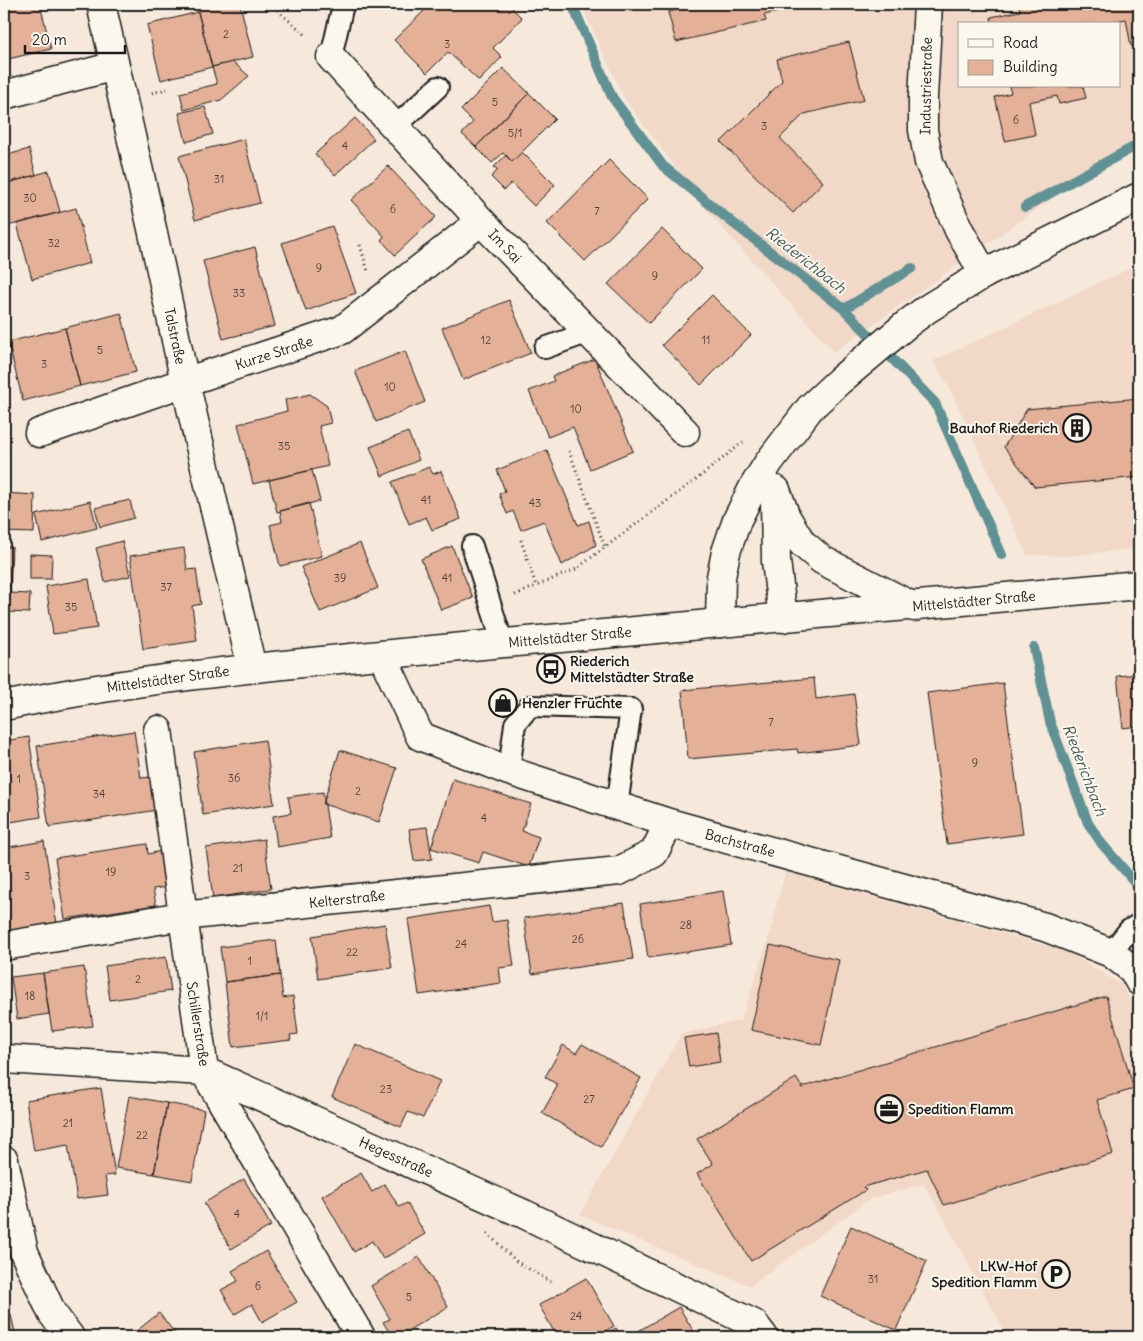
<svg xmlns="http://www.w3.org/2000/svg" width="1143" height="1341" font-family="Delius,sans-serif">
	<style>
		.built { fill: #f1d8c7; fill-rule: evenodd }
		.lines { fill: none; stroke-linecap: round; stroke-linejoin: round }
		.stream { stroke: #609194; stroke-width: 10 }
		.building { fill: #e4b097; stroke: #1c1c1c }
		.service-casing { stroke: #1c1c1c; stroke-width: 24 }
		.minor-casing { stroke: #1c1c1c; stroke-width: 31 }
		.tertiary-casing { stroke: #1c1c1c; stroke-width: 31 }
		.secondary-casing { stroke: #1c1c1c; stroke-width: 31 }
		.trunk-casing { stroke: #1c1c1c; stroke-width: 31 }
		.path { stroke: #1c1c1c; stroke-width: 3; stroke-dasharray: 1 4; stroke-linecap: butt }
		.service { stroke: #fbf7ec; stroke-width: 20 }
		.minor { stroke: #fbf7ec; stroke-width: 28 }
		.tertiary { stroke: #fbf7ec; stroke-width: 28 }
		.secondary { stroke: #fbf7ec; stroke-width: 28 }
		.trunk { stroke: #fbf7ec; stroke-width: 28 }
		.labels { text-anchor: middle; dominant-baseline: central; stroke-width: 4; stroke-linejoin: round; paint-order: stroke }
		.number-label { font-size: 11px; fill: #4e413b }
		.street-label { font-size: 14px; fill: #1c1c1c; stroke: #fbf7ec }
		.poi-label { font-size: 14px; font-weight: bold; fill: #1c1c1c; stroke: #fbf7ec; text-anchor: start }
		.water-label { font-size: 15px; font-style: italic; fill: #3e5658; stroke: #fbf7ec }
	</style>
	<rect width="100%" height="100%" fill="#f6e9db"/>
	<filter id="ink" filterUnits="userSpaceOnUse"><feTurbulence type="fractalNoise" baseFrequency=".02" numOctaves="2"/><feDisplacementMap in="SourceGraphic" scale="10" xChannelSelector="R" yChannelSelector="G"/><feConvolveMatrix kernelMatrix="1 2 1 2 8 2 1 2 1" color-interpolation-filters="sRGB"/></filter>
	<g filter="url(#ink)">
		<!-- built -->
		<path class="built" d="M581,4H1139V140L1085,175L834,352L709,213L624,98ZM959,24H1119V86H959Z
			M1139,264V548L1068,556L1027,555L950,389L933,361Z
			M785,872L1066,951L1122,985L1139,1018V1337H1008L939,1210L923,1184L870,1199L750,1286L580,1215L681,1034L741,1020L769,937Z"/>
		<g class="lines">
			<!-- stream -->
			<path class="stream" d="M572,4L612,97L663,166L733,223L844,309L935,403L1002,555
				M1025,207L1139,144
				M844,309L912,268
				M1034,648L1050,722L1088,823L1102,844L1139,887"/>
		</g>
		<!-- building -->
		<path class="building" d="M4,4H40L51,49L4,60Z
			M196,4H240L253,57L212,67Z
			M423,4H508L522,18L493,48L502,57L479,81L448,52L427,73L394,40L427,8Z
			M680,4H813L764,15L766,21L676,42L668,12L681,9Z
			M1019,4H1139V44L1131,46L1126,19L1099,24H992L991,17L1020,11Z
			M198,12L212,67L161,80L147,25Z
			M849,42L864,100L804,114L780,138L823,182L793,213L721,142L782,81L777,59Z
			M233,62L249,76L221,100L184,110L180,93L217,84L212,67Z
			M503,68L529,93L476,147L462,134L473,122L461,110Z
			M1009,86H1083L1086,98L1059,104L1057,96L1029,102L1035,135L1005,141L995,97L1011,93Z
			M529,93L555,119L512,162L503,153L492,163L476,147Z
			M205,107L213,134L186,142L179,113Z
			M355,118L374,139L335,175L315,154Z
			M244,139L260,203L195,220L179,156Z
			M29,149L36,175L4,184V156Z
			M522,152L555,185L534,206L511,183L504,190L491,177L498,170L494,167L506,155L512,162Z
			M609,160L648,199L585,261L547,223Z
			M388,166L436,217L395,255L381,240L384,236L351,200Z
			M49,171L60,212L4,227V184Z
			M76,208L90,263L32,279L17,224Z
			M332,226L356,293L306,311L282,243Z
			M662,229L702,269L649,323L608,284Z
			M255,247L275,326L223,339L203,261Z
			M712,295L751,335L701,385L662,345Z
			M509,300L531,353L463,380L442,328Z
			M121,313L136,372L80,386L65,328Z
			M65,328L80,386L23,401L8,342Z
			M405,351L425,402L376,422L355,371Z
			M595,359L633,451L590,469L573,427L548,437L529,391L554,381L552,376Z
			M310,394L327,406L331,423L319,426L328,466L253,484L238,424L287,411L285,400Z
			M1139,398V477L1035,487L1004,447L1027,409Z
			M408,432L419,460L382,476L370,447Z
			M547,450L578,525L589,521L596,545L562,565L544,521L521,530L513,511L507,514L499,494L505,491L497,470Z
			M429,467L433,474L441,471L461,519L432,530L426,517L409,524L392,482Z
			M312,470L320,501L277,512L269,480Z
			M5,493L35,495L34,533L4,532Z
			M130,500L134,518L100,527L95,508Z
			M90,501L97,528L42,542L36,515Z
			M309,503L322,556L280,566L270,525L282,522L280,511Z
			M122,541L130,576L105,582L96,548Z
			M360,543L378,588L320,612L301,567Z
			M452,546L473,598L441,610L421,559Z
			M4,547H12L10,593L30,594L29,613L8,612V618H4Z
			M184,548L187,570L196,569L201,604L192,606L197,641L143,649L130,556Z
			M30,554L52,555L51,579H30Z
			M89,579L97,628L53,634L46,586Z
			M4,618H8L7,656H4Z
			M1138,667H1139V726L1123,728L1117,676L1139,674Z
			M814,678L816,699L854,694L861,745L798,753L797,749L688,759L682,690Z
			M1003,683L1023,834L947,844L927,693Z
			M511,698L512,708L496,709L495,699Z
			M134,731L141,778L152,777L157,810L49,827L37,746Z
			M29,737L41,817L4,823V741Z
			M265,740L274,804L203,815L194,752Z
			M340,750L397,768L379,822L323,804Z
			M453,779L531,804L522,831L539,837L529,867L483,852L479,863L431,848Z
			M323,792L330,838L277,847L273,816L291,813L288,797Z
			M427,827L432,859L414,861L409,829Z
			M264,839L271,889L213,898L206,848Z
			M44,841L57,924L8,931L4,904V848Z
			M147,844L148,854L161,851L167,887L153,889L156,905L65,919L55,858Z
			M723,891L731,945L648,958L640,904Z
			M624,903L633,959L532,974L524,918Z
			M489,906L492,922L507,920L514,966L499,968L501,983L419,995L408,919Z
			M385,924L392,968L318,979L312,936Z
			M276,940L280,975L225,982L220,947Z
			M770,945L839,960L821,1045L751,1030Z
			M166,957L171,991L110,1000L105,966Z
			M84,967L93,1026L52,1031L43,973Z
			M43,973L49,1014L17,1019L11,977Z
			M280,975L283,998L293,996L298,1034L290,1035L291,1040L233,1047L225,982Z
			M1106,996L1134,1089L1097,1100L1113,1154L944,1205L927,1169L863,1187L866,1190L751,1261L697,1174L713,1164L697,1139L796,1078L803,1089L802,1087Z
			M716,1033L720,1062L689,1067L684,1038Z
			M355,1044L440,1081L423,1118L408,1112L401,1127L332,1097Z
			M582,1044L641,1078L601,1147L542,1113L558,1085L545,1077L563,1045L576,1053Z
			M101,1088L115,1175L105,1176L108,1195L77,1199L68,1145L34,1151L26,1100Z
			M129,1096L167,1103L154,1174L116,1168Z
			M167,1103L204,1110L192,1181L154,1174Z
			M361,1173L372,1192L385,1184L399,1207L407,1203L425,1234L383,1259L372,1241L354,1252L322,1196Z
			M244,1179L271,1226L231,1249L204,1203Z
			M851,1226L927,1261L896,1330L820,1296Z
			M266,1251L297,1302L262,1322L252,1304L235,1314L221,1290L238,1281L232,1271Z
			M419,1257L448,1307L397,1337H392L383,1322L390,1319L371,1286Z
			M586,1278L614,1326L595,1337H557L539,1305Z
			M679,1307L697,1337H628Z
			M159,1313L178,1337H129Z
			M11,1315L16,1337H4V1317Z
			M616,1328L622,1337H600Z
			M942,1330L947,1337H930Z"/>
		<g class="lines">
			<defs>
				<path id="service" d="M331,57L342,9
					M395,127L438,87
					M545,348L589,332
					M472,546L503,644
					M509,771L515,724L530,706L631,709L617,806
					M1111,953L1129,930L1139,924"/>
				<path id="minor" d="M101,4L153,233L185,382L252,668
					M928,4L923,97V130L929,162L959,230L984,274
					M331,57L481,221L685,432
					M4,95L115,66
					M39,433L185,382L342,330L481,221
					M382,655L420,736L509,771L669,823L1045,927L1111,953L1133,970L1139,981
					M158,730L204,1071L361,1337
					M4,946L182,916L619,871L654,853L669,823
					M4,1059L204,1071L524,1214L754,1324L764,1337
					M4,1160L24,1252L52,1313L70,1337"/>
				<path id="tertiary" d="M4,706C109,684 215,672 321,661C454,647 587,636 720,623"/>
				<path id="secondary" d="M984,274L927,309L907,324L839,381L810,408L769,462L754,486L737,520L726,552L721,577L720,623L1139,585
					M776,490L786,517L802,543L822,560L914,607
					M775,500L776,561L783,618"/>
				<path id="trunk" d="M984,274L1139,197"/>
			</defs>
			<!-- service casing -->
			<use href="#service" class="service-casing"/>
			<!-- minor casing -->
			<use href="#minor" class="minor-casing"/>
			<!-- tertiary casing -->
			<use href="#tertiary" class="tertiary-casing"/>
			<!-- secondary casing -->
			<use href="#secondary" class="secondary-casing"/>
			<!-- trunk casing -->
			<use href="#trunk" class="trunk-casing"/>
			<!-- path -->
			<path class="path" d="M270,4L307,36
				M152,93L167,89
				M360,245L368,271
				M569,451L605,547
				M4,452L12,448
				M521,540L536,586
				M515,595L576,569L706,472L743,442
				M487,1233L517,1262L551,1282"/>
			<!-- service -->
			<use href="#service" class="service"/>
			<!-- minor -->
			<use href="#minor" class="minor"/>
			<!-- tertiary -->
			<use href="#tertiary" class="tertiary"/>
			<!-- secondary -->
			<use href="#secondary" class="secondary"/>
			<!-- trunk -->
			<use href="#trunk" class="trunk"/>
		</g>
	</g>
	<!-- icons -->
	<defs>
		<symbol id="building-ring" viewBox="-11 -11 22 22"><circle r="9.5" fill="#fbf7ec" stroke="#1c1c1c" stroke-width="1.5"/><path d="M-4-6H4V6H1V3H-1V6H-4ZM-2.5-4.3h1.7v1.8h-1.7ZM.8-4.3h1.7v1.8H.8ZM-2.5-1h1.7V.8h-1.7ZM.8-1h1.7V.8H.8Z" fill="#1c1c1c"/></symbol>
		<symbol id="bus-ring" viewBox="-11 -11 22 22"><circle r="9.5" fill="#fbf7ec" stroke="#1c1c1c" stroke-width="1.5"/><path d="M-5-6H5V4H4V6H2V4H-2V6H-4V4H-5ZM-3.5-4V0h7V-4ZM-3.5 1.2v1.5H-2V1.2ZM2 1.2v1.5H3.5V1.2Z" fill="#1c1c1c"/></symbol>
		<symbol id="shop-ring" viewBox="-11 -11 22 22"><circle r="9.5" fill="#fbf7ec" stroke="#1c1c1c" stroke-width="1.5"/><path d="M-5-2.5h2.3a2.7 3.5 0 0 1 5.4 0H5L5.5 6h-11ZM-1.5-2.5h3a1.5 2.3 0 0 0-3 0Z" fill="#1c1c1c"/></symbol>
		<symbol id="office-ring" viewBox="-11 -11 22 22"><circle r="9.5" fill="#fbf7ec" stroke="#1c1c1c" stroke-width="1.5"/><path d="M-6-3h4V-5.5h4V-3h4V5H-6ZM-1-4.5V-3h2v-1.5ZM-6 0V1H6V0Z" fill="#1c1c1c"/></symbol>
		<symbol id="parking-ring" viewBox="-11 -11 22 22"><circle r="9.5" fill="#fbf7ec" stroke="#1c1c1c" stroke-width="1.5"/><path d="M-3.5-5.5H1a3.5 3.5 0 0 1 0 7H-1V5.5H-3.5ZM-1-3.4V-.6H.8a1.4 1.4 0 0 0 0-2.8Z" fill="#1c1c1c"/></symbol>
	</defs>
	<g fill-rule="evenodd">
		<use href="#building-ring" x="1061" y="412" width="32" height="32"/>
		<use href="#bus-ring" x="535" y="653" width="32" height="32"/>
		<use href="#shop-ring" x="487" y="687" width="32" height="32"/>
		<use href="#office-ring" x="873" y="1093" width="32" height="32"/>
		<use href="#parking-ring" x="1040" y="1258" width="32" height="32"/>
	</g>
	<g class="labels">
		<!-- number labels -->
		<g class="number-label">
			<text x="226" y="34">2</text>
			<text x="447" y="44">3</text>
			<text x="495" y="102">5</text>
			<text x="1016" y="120">6</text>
			<text x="764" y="126">3</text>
			<text x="515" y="133">5/1</text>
			<text x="345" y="146">4</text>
			<text x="219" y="179">31</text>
			<text x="30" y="198">30</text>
			<text x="393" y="209">6</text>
			<text x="597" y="211">7</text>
			<text x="54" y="243">32</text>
			<text x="319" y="268">9</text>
			<text x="655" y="276">9</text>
			<text x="239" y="293">33</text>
			<text x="486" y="340">12</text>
			<text x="706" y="340">11</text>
			<text x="100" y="350">5</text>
			<text x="44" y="364">3</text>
			<text x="390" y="387">10</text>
			<text x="576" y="409">10</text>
			<text x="284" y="446">35</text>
			<text x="426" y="500">41</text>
			<text x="535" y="503">43</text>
			<text x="340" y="578">39</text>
			<text x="447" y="578">41</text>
			<text x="166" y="587">37</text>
			<text x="71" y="607">35</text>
			<text x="771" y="722">7</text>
			<text x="975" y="763">9</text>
			<text x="234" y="778">36</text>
			<text x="19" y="779">1</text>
			<text x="358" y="791">2</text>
			<text x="99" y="794">34</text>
			<text x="484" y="818">4</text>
			<text x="238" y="868">21</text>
			<text x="111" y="872">19</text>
			<text x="27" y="876">3</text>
			<text x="686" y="925">28</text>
			<text x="578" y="939">26</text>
			<text x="461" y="944">24</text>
			<text x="352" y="952">22</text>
			<text x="250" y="961">1</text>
			<text x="138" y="979">2</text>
			<text x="30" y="996">18</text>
			<text x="262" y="1016">1/1</text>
			<text x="386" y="1089">23</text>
			<text x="589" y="1099">27</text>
			<text x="68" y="1123">21</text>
			<text x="142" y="1135">22</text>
			<text x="237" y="1214">4</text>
			<text x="873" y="1279">31</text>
			<text x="258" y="1286">6</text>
			<text x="409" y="1297">5</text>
			<text x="576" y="1316">24</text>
		</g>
		<!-- street labels -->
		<g class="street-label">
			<text transform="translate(926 86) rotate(-89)">Industriestraße</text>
			<text transform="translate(505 246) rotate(46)">Im Sai</text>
			<text transform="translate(175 336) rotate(78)">Talstraße</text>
			<text transform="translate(274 353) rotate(-18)">Kurze Straße</text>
			<text transform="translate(974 601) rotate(-5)">Mittelstädter Straße</text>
			<text transform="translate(570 637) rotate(-5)">Mittelstädter Straße</text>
			<text transform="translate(168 679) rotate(-8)">Mittelstädter Straße</text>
			<text transform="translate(740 843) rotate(15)">Bachstraße</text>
			<text transform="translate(347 899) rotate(-6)">Kelterstraße</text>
			<text transform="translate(198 1024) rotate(81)">Schillerstraße</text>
			<text transform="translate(396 1157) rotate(24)">Hegesstraße</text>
		</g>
		<!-- poi labels -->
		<g class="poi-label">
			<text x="1058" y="428" text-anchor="end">Bauhof Riederich</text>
			<text x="570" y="661">Riederich<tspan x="570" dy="16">Mittelstädter Straße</tspan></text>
			<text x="522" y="703">Henzler Früchte</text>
			<text x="908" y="1109">Spedition Flamm</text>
			<text x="1037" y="1266" text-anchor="end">LKW-Hof<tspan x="1037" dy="16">Spedition Flamm</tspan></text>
		</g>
		<!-- water labels -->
		<g class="water-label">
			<text transform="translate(806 260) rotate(38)">Riederichbach</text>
			<text transform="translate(1085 770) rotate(69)">Riederichbach</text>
		</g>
	</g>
	<!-- margin -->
	<rect width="1143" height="1341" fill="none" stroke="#fbf7ec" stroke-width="20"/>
	<rect x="10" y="10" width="1123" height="1321" fill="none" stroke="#1c1c1c" stroke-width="2" filter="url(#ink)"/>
	<!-- legend -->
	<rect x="958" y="22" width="162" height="65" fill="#fbf7ec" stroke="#a29f99"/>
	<rect x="968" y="39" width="25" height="8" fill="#fbf7ec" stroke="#a29f99"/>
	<text x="1003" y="48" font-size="15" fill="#1c1c1c">Road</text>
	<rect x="968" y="60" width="25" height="15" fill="#e4b097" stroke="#a29f99"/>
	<text x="1003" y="72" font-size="15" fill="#1c1c1c">Building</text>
	<!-- scale -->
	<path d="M25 45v8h100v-8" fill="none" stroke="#1c1c1c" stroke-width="2.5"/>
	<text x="32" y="45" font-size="15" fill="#1c1c1c" stroke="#fbf7ec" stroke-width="4" paint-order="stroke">20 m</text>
</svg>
